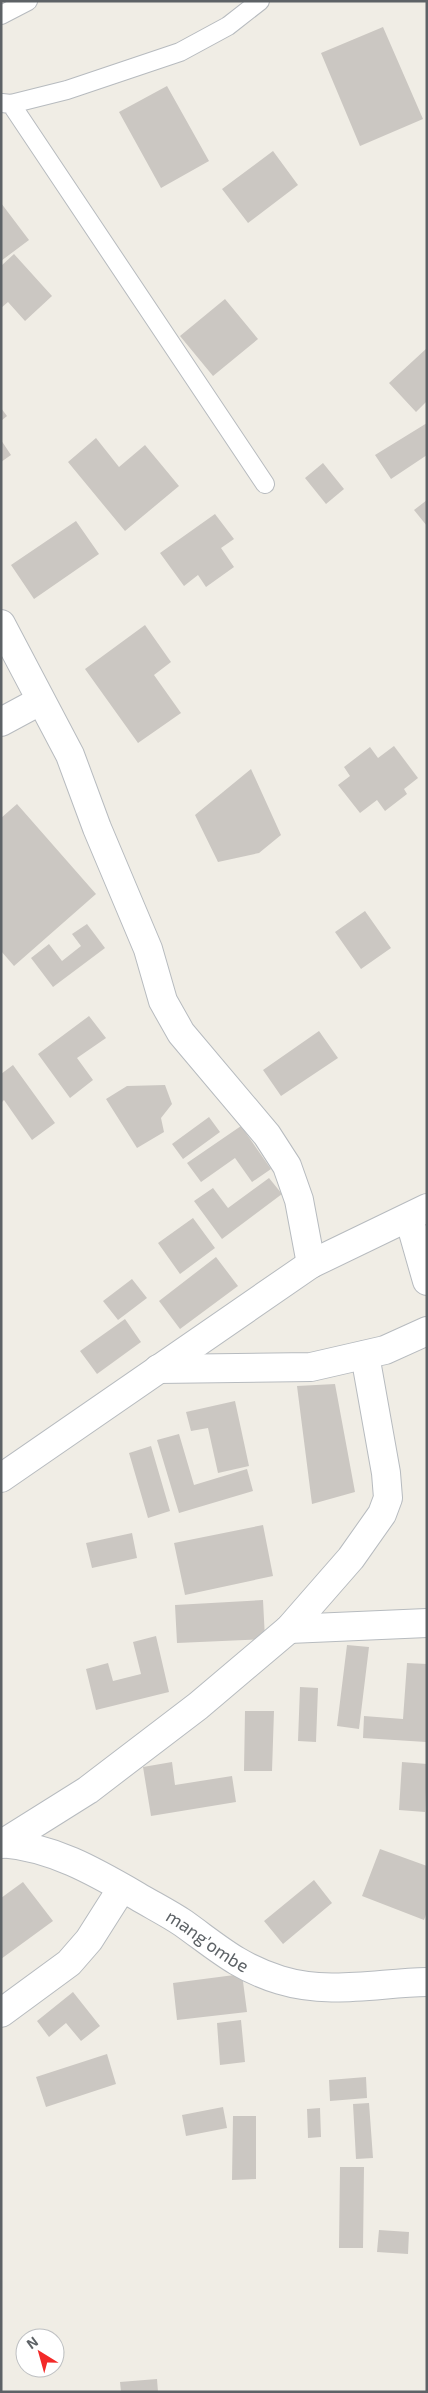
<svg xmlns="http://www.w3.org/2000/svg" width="428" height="2393" font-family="'Exo 2',sans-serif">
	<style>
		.building { fill: #cbc7c2 }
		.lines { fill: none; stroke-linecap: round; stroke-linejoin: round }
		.service-casing { stroke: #b7bbbf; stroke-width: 20 }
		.minor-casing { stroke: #b7bbbf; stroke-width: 30 }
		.service { stroke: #fff; stroke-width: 18 }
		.minor { stroke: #fff; stroke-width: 28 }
		.labels { text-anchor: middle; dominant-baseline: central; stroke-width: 4; stroke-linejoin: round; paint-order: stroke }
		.street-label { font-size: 18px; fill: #5d6266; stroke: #fff }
	</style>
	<rect width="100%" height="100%" fill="#f0ede5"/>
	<!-- building -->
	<path class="building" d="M383,27L423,119L360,146L321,53Z
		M167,86L209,161L161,188L119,112Z
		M273,151L298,185L248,223L222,189Z
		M1,203L29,240L1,261Z
		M14,254L52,296L25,321L8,302L1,308V266Z
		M225,299L258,339L213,376L180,336Z
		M427,348V401L416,412L389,383Z
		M1,408L7,416L1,421Z
		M427,423V455L391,479L375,455Z
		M96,438L119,467L145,445L179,486L125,531L68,462Z
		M1,440L11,455L1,462Z
		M323,463L344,489L326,504L305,478Z
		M427,500V526L414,510Z
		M215,514L234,539L221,548L234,567L206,587L198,575L184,586L160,553Z
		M76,521L99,554L34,599L11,565Z
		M145,625L171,662L154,675L181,713L138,743L85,669Z
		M394,746L418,778L404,789L407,794L385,811L377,800L360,813L338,785L350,776L344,767L370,747L378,758Z
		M251,769L281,835L259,853L218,862L195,815Z
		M17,804L96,894L14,966L1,951V818Z
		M365,911L391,948L361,969L335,932Z
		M87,924L105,948L53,987L31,958L49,944L62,961L81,946L72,934Z
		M89,1016L106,1038L77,1058L93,1080L70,1098L38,1054Z
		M319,1031L338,1058L281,1096L263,1070Z
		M13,1065L55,1123L32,1140L4,1100L1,1103V1074Z
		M165,1085L172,1104L161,1118L164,1132L137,1148L106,1099L127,1086Z
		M209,1117L220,1132L183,1159L172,1144Z
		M241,1126L271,1169L252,1182L235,1158L201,1182L187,1163Z
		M269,1178L282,1194L222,1239L194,1201L213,1188L228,1208Z
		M193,1218L215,1248L180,1274L158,1243Z
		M216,1257L238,1286L180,1329L159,1301Z
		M132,1279L147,1298L118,1320L103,1301Z
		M125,1319L141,1342L97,1374L80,1351Z
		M335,1384L355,1492L312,1504L297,1386Z
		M235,1401L249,1466L218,1473L208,1428L191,1431L186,1412Z
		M179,1434L194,1485L247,1469L253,1491L179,1513L157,1440Z
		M151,1446L170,1511L148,1518L129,1453Z
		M263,1525L273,1576L185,1595L174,1543Z
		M132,1533L137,1558L92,1568L86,1543Z
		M263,1600L265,1639L177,1643L175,1605Z
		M156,1636L169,1692L96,1710L86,1669L108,1663L113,1681L141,1674L133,1642Z
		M347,1645L369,1647L359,1729L337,1726Z
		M407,1663L427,1664L426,1742L363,1738L364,1716L403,1719Z
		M300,1687L318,1688L316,1742L298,1741Z
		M245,1711H274L272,1771H244Z
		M172,1762L175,1785L232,1776L236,1802L151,1816L143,1767Z
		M402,1762L427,1764L425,1812L399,1810Z
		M380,1849L427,1866V1912L424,1920L362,1896Z
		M314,1880L332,1903L283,1944L264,1921Z
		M23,1882L53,1921L1,1959V1898Z
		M242,1974L247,2012L177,2020L173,1983Z
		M73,1992L100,2026L81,2041L66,2023L49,2037L37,2021Z
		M241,2020L245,2062L220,2065L217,2023Z
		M107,2054L116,2084L46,2107L36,2077Z
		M366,2077L367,2098L330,2101L329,2080Z
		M369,2103L373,2158L356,2159L353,2104Z
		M223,2107L227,2128L186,2136L182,2115Z
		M320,2108L321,2137L308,2138L307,2109Z
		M233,2116H256V2179L232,2180Z
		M340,2167H364L363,2248H339Z
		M379,2230L409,2232L408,2254L377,2252Z
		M157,2379L158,2392H121L120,2382Z"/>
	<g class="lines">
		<defs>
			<path id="service" d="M1,15L28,1
				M2,103L11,104L67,90L180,52L228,26L260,1
				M11,104L265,484"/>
			<g id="minor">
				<path d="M1,624L70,755L97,828L148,949L163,1001L181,1033L267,1135L287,1166L299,1200L311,1264"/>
				<path d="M1,722L40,701"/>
				<path d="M409,1218L427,1281"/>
				<path d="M158,1369L311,1367L385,1350L427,1331"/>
				<path d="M1,1478L311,1264L427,1208"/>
				<path d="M289,1629L427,1623"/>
				<path id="s1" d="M1,1843C52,1847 94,1871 137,1896C152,1905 168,1913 183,1923C218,1948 238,1967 280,1980C329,1995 377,1983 427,1982"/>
				<path d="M2,1844L88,1790L198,1706L289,1629L351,1558L382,1514L388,1498L386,1473L365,1355"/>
				<path d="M1,2013L69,1963L89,1940L122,1888"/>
			</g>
		</defs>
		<!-- service casing -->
		<use href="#service" class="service-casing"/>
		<!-- minor casing -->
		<use href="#minor" class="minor-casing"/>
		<!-- service -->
		<use href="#service" class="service"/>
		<!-- minor -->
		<use href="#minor" class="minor"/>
	</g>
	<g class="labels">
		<!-- street labels -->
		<g class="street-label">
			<text stroke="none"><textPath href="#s1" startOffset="231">mang'ombe</textPath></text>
		</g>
	</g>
	<!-- border -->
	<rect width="428" height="2393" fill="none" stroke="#5d6266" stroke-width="5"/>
	<!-- north arrow -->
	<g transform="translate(40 2353) rotate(323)"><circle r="24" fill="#ffffff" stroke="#bec0c2"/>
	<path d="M0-4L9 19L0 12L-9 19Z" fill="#f32928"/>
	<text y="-8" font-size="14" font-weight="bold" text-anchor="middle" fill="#5d6266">N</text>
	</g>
</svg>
